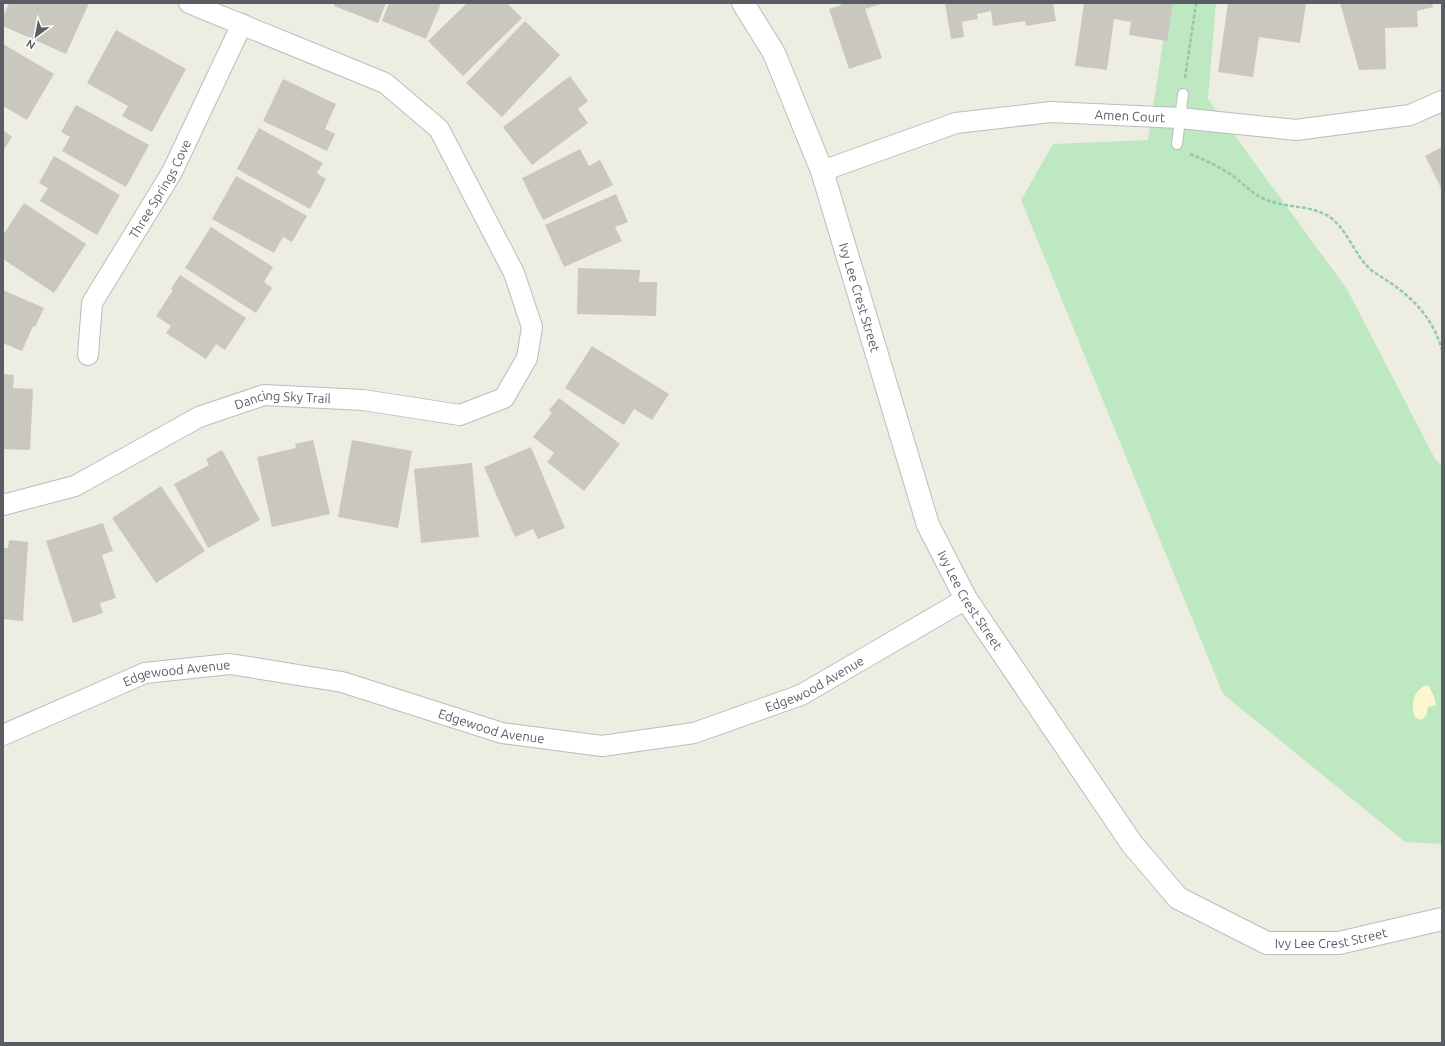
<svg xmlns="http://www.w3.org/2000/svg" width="1445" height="1046" font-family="Ubuntu,sans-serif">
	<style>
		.green { fill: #bde8c1 }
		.sand { fill: #fcf7cf }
		.building { fill: #c9c7bf }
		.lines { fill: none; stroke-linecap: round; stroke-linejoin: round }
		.service-casing { stroke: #babcc2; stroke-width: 12 }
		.minor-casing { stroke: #babcc2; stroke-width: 22 }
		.tertiary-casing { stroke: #babcc2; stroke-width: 24 }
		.path { stroke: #95c9aa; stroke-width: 2.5; stroke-dasharray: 4 2; stroke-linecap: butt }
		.service { stroke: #fff; stroke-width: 10 }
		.minor { stroke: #fff; stroke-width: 20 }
		.tertiary { stroke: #fff; stroke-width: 22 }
		.labels { text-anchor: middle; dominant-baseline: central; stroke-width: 3.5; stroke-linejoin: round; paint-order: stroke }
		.street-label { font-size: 13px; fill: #5a5e64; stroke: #fff }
	</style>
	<rect width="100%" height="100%" fill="#eeede2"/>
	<!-- green -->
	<path class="green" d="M1169,3H1216L1208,99L1347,289L1435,459L1442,466V844L1405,842L1223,694L1021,200L1053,144L1148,140Z"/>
	<!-- sand -->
	<path class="sand" d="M1428,685L1434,696L1436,705L1428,707C1427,713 1427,716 1421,720L1415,717C1410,704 1414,688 1428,685Z"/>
	<!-- building -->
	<path class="building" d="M9,3H89L66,54L3,26V17Z
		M335,3H386L378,23L334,6Z
		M389,3H441L426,39L382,21Z
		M467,3H491L492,4L494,3H507L522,18L463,76L428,41Z
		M841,3H884L865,9L882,58L849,69L829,9L841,5Z
		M945,3H1053L1056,21L1026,26L1025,21L993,26L991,11L977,14L978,19L962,22L964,37L951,39Z
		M1084,3H1173L1167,41L1129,35L1131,22L1114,19L1107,70L1075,66Z
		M1228,3H1306L1300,43L1259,37L1253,77L1218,72Z
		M1340,3H1432L1433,7L1417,11L1418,27L1385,28L1386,69L1359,70Z
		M525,21L560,55L502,117L466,83Z
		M116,30L186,69L152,132L122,116L128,106L87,83Z
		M3,44L54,74L27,120L3,106Z
		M570,76L588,101L578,109L588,123L532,165L503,127Z
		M283,79L336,104L325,129L335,134L327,151L263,121Z
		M76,105L149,145L126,187L62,151L70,137L61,132Z
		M259,128L323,163L317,173L326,179L310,209L237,169Z
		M3,130L12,137L3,151Z
		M1442,147V190L1425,156Z
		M580,149L589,166L600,160L613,185L543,220L522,178Z
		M54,156L120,195L97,235L40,201L48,188L39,183Z
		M236,176L307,216L292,242L283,237L274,253L212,219Z
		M616,194L628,222L615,227L622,241L564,267L545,225Z
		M24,203L86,244L54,293L3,259V235Z
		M211,227L273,267L264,282L272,288L256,313L185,268Z
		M578,268L640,270L639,282H657L656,316L577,314Z
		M180,275L246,318L225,350L216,344L206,359L166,333L171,326L156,316L173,290L171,289Z
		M3,290L44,308L35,327L33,326L22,351L3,343Z
		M592,346L669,394L652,420L634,409L624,425L565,388Z
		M3,374L14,375L13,388L33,389L30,450L3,449Z
		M559,398L620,444L584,491L547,462L554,453L533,437L552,413L549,410Z
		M313,440L330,514L272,527L257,457L296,448L295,444Z
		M352,440L412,451L398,528L338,517Z
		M531,447L565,528L538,539L533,529L515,537L484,467Z
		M222,450L260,520L208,548L174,484L209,465L206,459Z
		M472,463L479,537L421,543L414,469Z
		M161,486L205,551L156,583L112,518Z
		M103,523L113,551L102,555L116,598L100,603L103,613L73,623L46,541Z
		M9,540L28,542L23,621L3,619V548H8Z"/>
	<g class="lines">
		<defs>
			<path id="service" d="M1177,144L1183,94"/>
			<g id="minor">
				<path id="s1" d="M822,171L956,123L1051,112L1180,118L1296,130L1410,115L1442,101"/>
				<path id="s2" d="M88,355L92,303L172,172L242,24"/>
				<path id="s3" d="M3,505L75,486L199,417L264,395L363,400L460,415L504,398L527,358L532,327L514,273L439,129L385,83L189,3"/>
				<path id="s4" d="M3,735L145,673L230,664L342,682L502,733L602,746L694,733L801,695L966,599"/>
			</g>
			<g id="tertiary">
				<path id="s5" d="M743,3L774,53L822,171L928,525L966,599L1132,844L1178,898L1267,943H1339L1442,919"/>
			</g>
		</defs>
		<!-- service casing -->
		<use href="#service" class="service-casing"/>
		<!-- minor casing -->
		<use href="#minor" class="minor-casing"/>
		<!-- tertiary casing -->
		<use href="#tertiary" class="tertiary-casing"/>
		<!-- path -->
		<path class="path" d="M1185,78L1196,3
			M1190,154C1205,160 1220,167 1233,176C1248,187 1254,197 1273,202C1292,208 1315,206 1331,218C1348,231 1354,254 1370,269C1377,275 1387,280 1395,286C1419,304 1434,322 1442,350"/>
		<!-- service -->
		<use href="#service" class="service"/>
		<!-- minor -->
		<use href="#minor" class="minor"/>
		<!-- tertiary -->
		<use href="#tertiary" class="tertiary"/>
	</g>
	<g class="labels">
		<!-- street labels -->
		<g class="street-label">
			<text stroke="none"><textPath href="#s1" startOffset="317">Amen Court</textPath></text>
			<text stroke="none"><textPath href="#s2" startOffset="185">Three Springs Cove</textPath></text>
			<text stroke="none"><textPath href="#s5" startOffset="318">Ivy Lee Crest Street</textPath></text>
			<text stroke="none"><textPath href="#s3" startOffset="303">Dancing Sky Trail</textPath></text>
			<text stroke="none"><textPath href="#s5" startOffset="642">Ivy Lee Crest Street</textPath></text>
			<text stroke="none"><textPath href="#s4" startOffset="186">Edgewood Avenue</textPath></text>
			<text stroke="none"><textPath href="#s4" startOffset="846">Edgewood Avenue</textPath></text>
			<text stroke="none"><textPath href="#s4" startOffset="510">Edgewood Avenue</textPath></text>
			<text stroke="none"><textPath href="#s5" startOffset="1170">Ivy Lee Crest Street</textPath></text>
		</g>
	</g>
	<!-- border -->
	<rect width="1445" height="1046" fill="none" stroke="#5a5e64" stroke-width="8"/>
	<!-- north arrow -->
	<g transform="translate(36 36) rotate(212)" stroke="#ffffff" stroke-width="3" paint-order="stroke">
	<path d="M0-3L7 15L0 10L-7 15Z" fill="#5a5e64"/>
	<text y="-6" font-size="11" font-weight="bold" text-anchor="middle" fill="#5a5e64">N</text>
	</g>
</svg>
